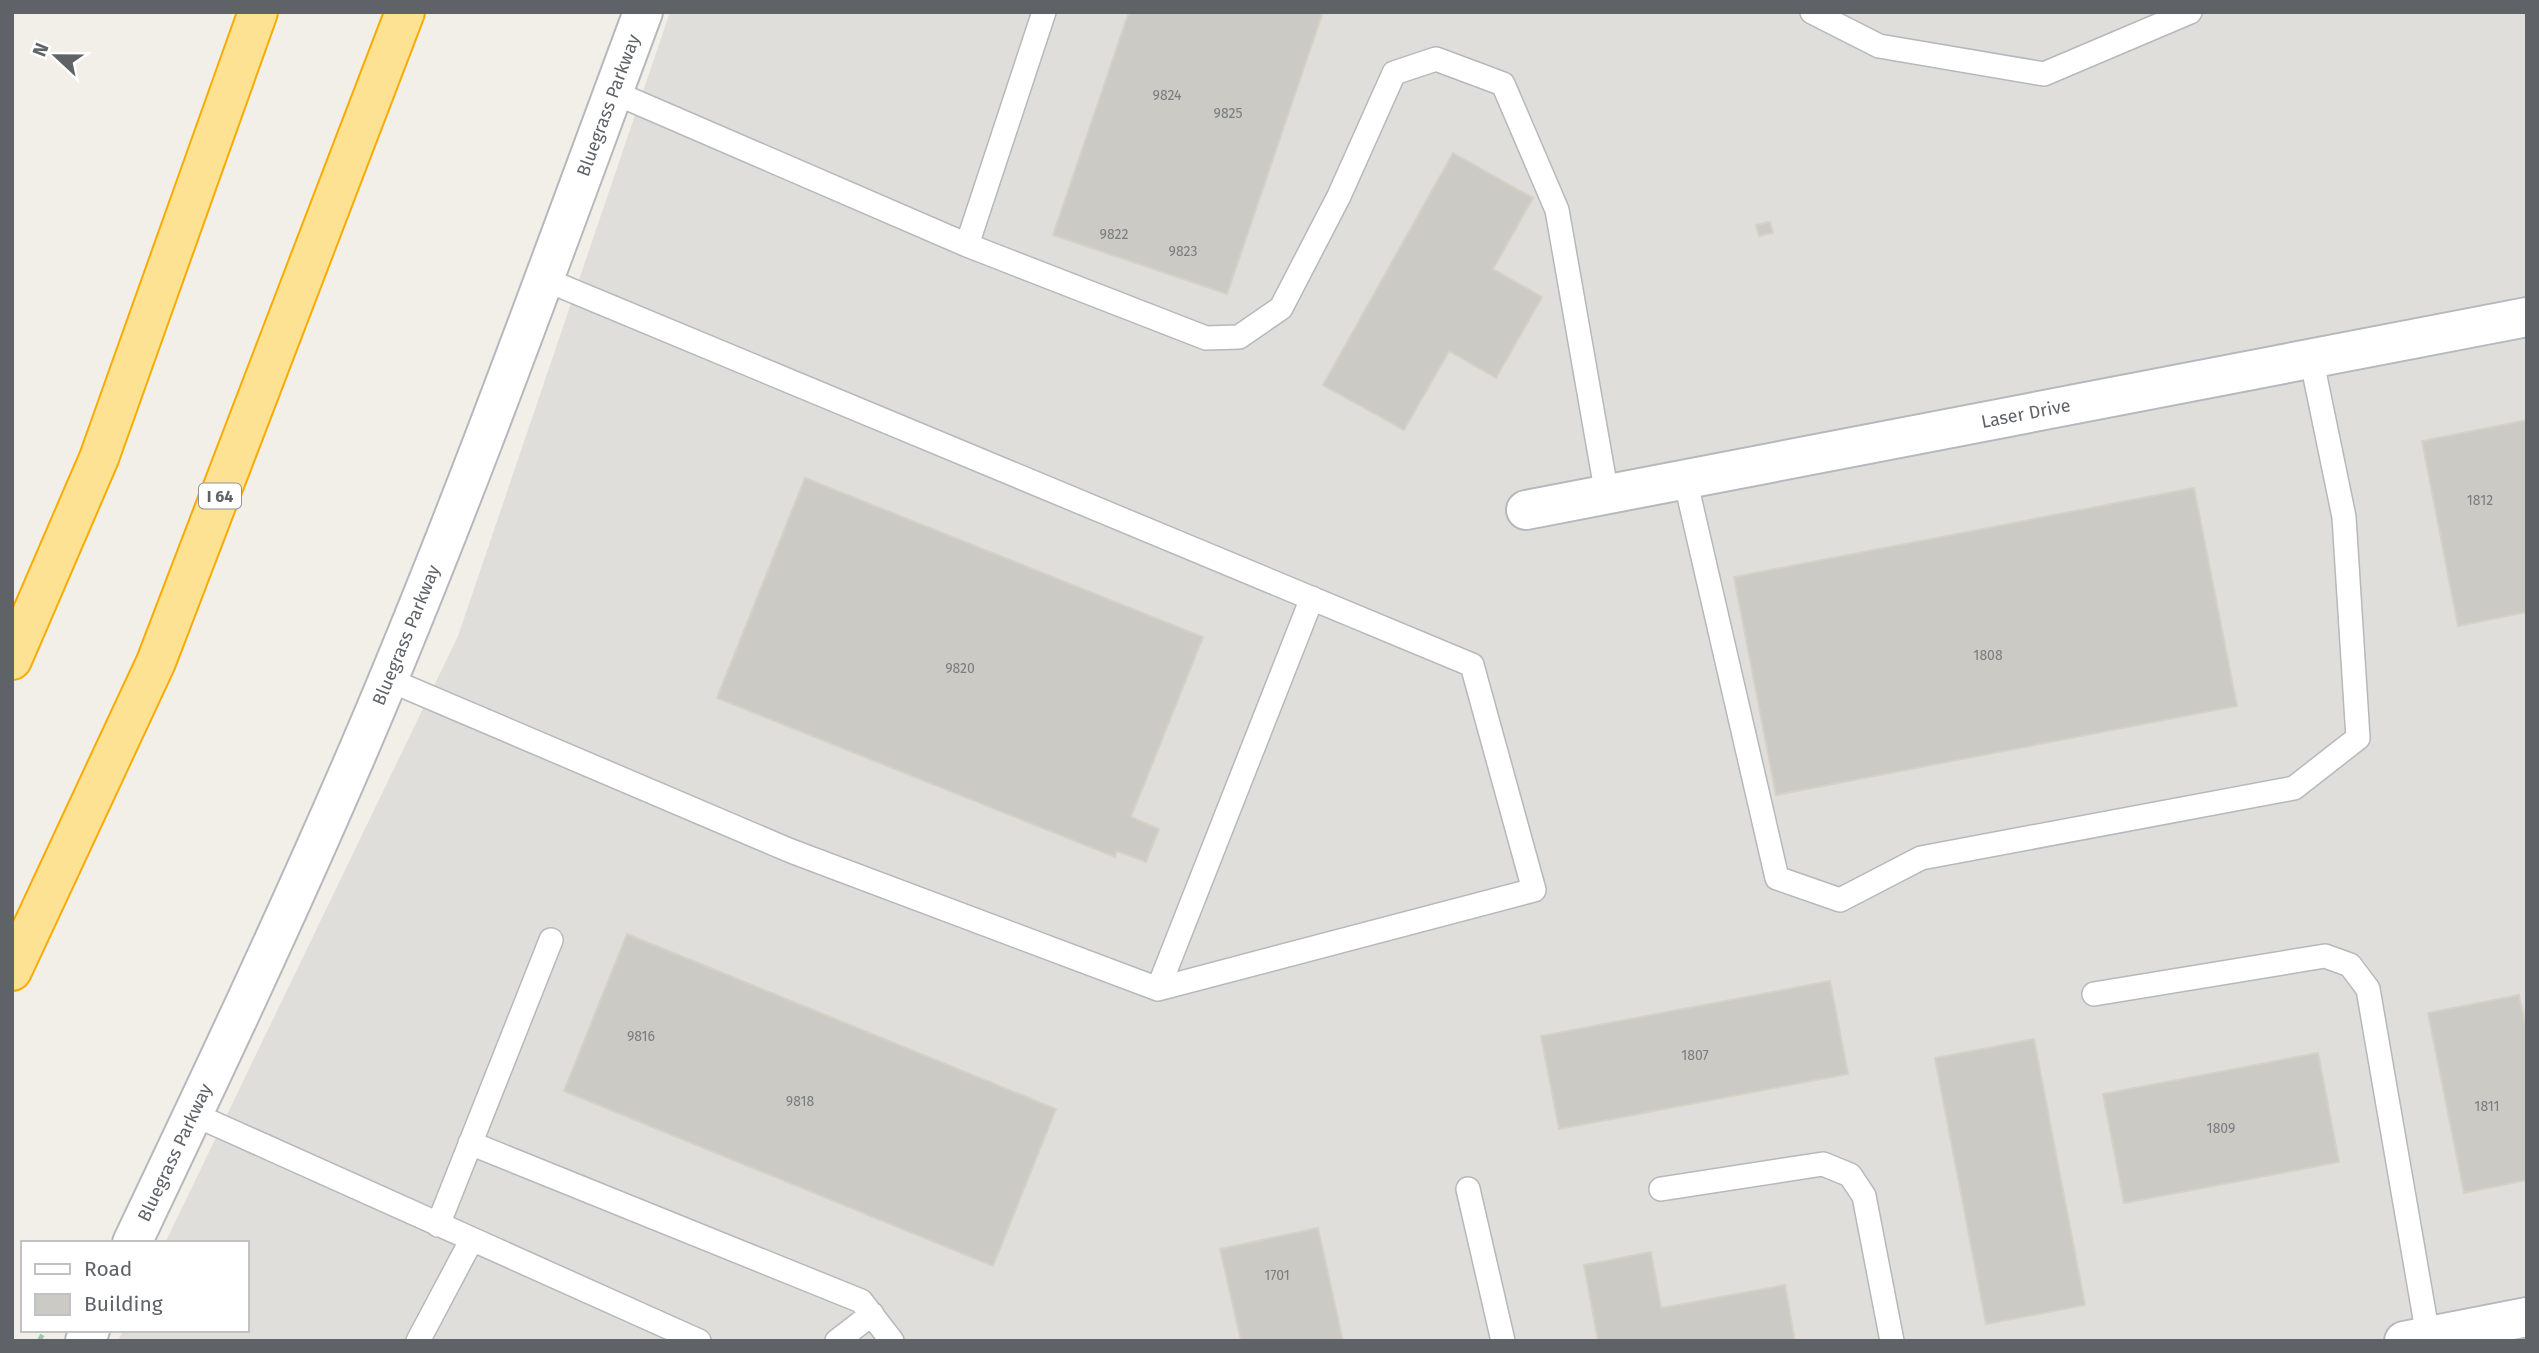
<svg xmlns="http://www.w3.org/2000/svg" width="2539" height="1353" font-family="'Fira Sans',sans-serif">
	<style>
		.industrial { fill: #e0deda }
		.building { fill: #cccac5; stroke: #d6d1c6; stroke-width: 2 }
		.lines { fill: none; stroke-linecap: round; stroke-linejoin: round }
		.service-casing { stroke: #b5b8bc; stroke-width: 26 }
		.minor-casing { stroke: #b5b8bc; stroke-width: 42 }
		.tertiary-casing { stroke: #b5b8bc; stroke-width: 42 }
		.motorway-casing { stroke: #f9ab00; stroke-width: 42 }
		.path { stroke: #9cc7a9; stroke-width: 4.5; stroke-dasharray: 7 3.5; stroke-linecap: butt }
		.service { stroke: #fff; stroke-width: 23 }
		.minor { stroke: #fff; stroke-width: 38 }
		.tertiary { stroke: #fff; stroke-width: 38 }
		.motorway { stroke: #fde293; stroke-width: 38 }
		.labels { text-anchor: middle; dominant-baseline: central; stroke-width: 5; stroke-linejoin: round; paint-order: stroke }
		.number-label { font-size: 14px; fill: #7a7d7f }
		.shield { fill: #fff; stroke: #8f9295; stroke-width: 2 }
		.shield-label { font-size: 16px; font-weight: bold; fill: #5f6368 }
		.street-label { font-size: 18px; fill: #5f6368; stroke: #fff }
	</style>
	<rect width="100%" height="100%" fill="#f1efe8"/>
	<!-- industrial -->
	<path class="industrial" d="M670,12H2527V1341H118L123,1330H247V1243H165L458,636Z"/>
	<!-- building -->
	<path class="building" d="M1323,12L1227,294L1053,235L1129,12Z
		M1453,153L1533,198L1493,269L1542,297L1496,378L1449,351L1404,430L1323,385Z
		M1770,222L1773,233L1759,236L1756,225Z
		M2527,420V612L2458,626L2422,441Z
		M805,478L1203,637L1131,817L1159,829L1146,862L1117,851L1115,857L717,698Z
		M2194,488L2237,706L1776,795L1734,577Z
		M627,934L1056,1109L993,1266L564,1091Z
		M1830,981L1848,1074L1559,1129L1541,1036Z
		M2519,995L2527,1032V1180L2464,1193L2428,1013Z
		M2034,1039L2085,1305L1986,1324L1935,1058Z
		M2318,1053L2339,1162L2124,1203L2103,1094Z
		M1318,1228L1343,1341H1241L1220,1249Z
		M1651,1252L1661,1308L1785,1285L1795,1341H1598L1584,1265Z"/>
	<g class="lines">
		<defs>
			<path id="service" d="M1812,12L1879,46L2044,74L2190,12
				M613,92L967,245L1044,12
				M967,245L1206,338L1239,337L1281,308L1339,196L1394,73L1436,59L1503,84L1557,210L1607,495
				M1685,479L1777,878L1840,900L1921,858L2294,788L2358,738L2344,517L2311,357
				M387,679L791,851L1158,989L1534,890L1472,665L544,279
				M1158,989L1312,598
				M2094,994L2325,956L2350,965L2368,989L2428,1336
				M193,1114L699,1341
				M470,1143L861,1301L892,1341
				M1468,1189L1503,1341
				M1661,1189L1823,1164L1850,1175L1864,1196L1892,1341
				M438,1225L551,940
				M418,1341L471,1241
				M837,1341L872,1314"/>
			<g id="minor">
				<path id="s1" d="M1526,510L2527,317"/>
				<path d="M2404,1341L2527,1317"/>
			</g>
			<g id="tertiary">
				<path id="s2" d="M132,1243C211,1077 289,912 361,744C464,503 552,257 643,12"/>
				<path d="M85,1341L90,1330"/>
			</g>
			<path id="motorway" d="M12,660L99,458L258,12
				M12,971L156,662L405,12"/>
		</defs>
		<!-- service casing -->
		<use href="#service" class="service-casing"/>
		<!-- minor casing -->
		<use href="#minor" class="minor-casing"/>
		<!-- tertiary casing -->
		<use href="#tertiary" class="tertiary-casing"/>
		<!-- motorway casing -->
		<use href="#motorway" class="motorway-casing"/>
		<!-- path -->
		<path class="path" d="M39,1341L45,1330"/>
		<!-- service -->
		<use href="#service" class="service"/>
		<!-- minor -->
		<use href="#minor" class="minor"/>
		<!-- tertiary -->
		<use href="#tertiary" class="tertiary"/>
		<!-- motorway -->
		<use href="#motorway" class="motorway"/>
	</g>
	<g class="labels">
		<!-- number labels -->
		<g class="number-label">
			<text x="1167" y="95">9824</text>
			<text x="1228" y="113">9825</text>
			<text x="1114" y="234">9822</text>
			<text x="1183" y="251">9823</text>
			<text x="2480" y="500">1812</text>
			<text x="1988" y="655">1808</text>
			<text x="960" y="668">9820</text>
			<text x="641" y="1036">9816</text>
			<text x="1695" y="1055">1807</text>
			<text x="800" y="1101">9818</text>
			<text x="2487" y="1106">1811</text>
			<text x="2221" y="1128">1809</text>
			<text x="1277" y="1275">1701</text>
		</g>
		<!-- shield labels -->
		<rect class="shield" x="199" y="483.5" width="42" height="25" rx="5"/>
		<g class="shield-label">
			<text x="220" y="496">I 64</text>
		</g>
		<!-- street labels -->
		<g class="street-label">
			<text stroke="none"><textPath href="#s2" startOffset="1234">Bluegrass Parkway</textPath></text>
			<text stroke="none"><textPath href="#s1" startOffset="509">Laser Drive</textPath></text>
			<text stroke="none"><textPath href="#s2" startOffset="667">Bluegrass Parkway</textPath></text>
			<text stroke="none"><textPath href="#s2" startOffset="100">Bluegrass Parkway</textPath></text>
		</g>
	</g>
	<!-- border -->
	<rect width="2539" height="1353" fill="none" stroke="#5f6368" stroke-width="28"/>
	<!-- legend -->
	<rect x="21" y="1241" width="228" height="91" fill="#ffffff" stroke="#bfc1c3" stroke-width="2"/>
	<rect x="35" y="1264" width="35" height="10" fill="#ffffff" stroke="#bfc1c3" stroke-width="2"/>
	<text x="84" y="1276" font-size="21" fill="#5f6368">Road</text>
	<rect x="35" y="1294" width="35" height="21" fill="#cccac5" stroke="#bfc1c3" stroke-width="2"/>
	<text x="84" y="1311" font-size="21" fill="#5f6368">Building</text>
	<!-- north arrow -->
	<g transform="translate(56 56) rotate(292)" stroke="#ffffff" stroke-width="5" paint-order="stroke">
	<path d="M0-5L12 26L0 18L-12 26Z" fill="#5f6368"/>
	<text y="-10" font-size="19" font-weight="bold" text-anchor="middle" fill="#5f6368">N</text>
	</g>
</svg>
